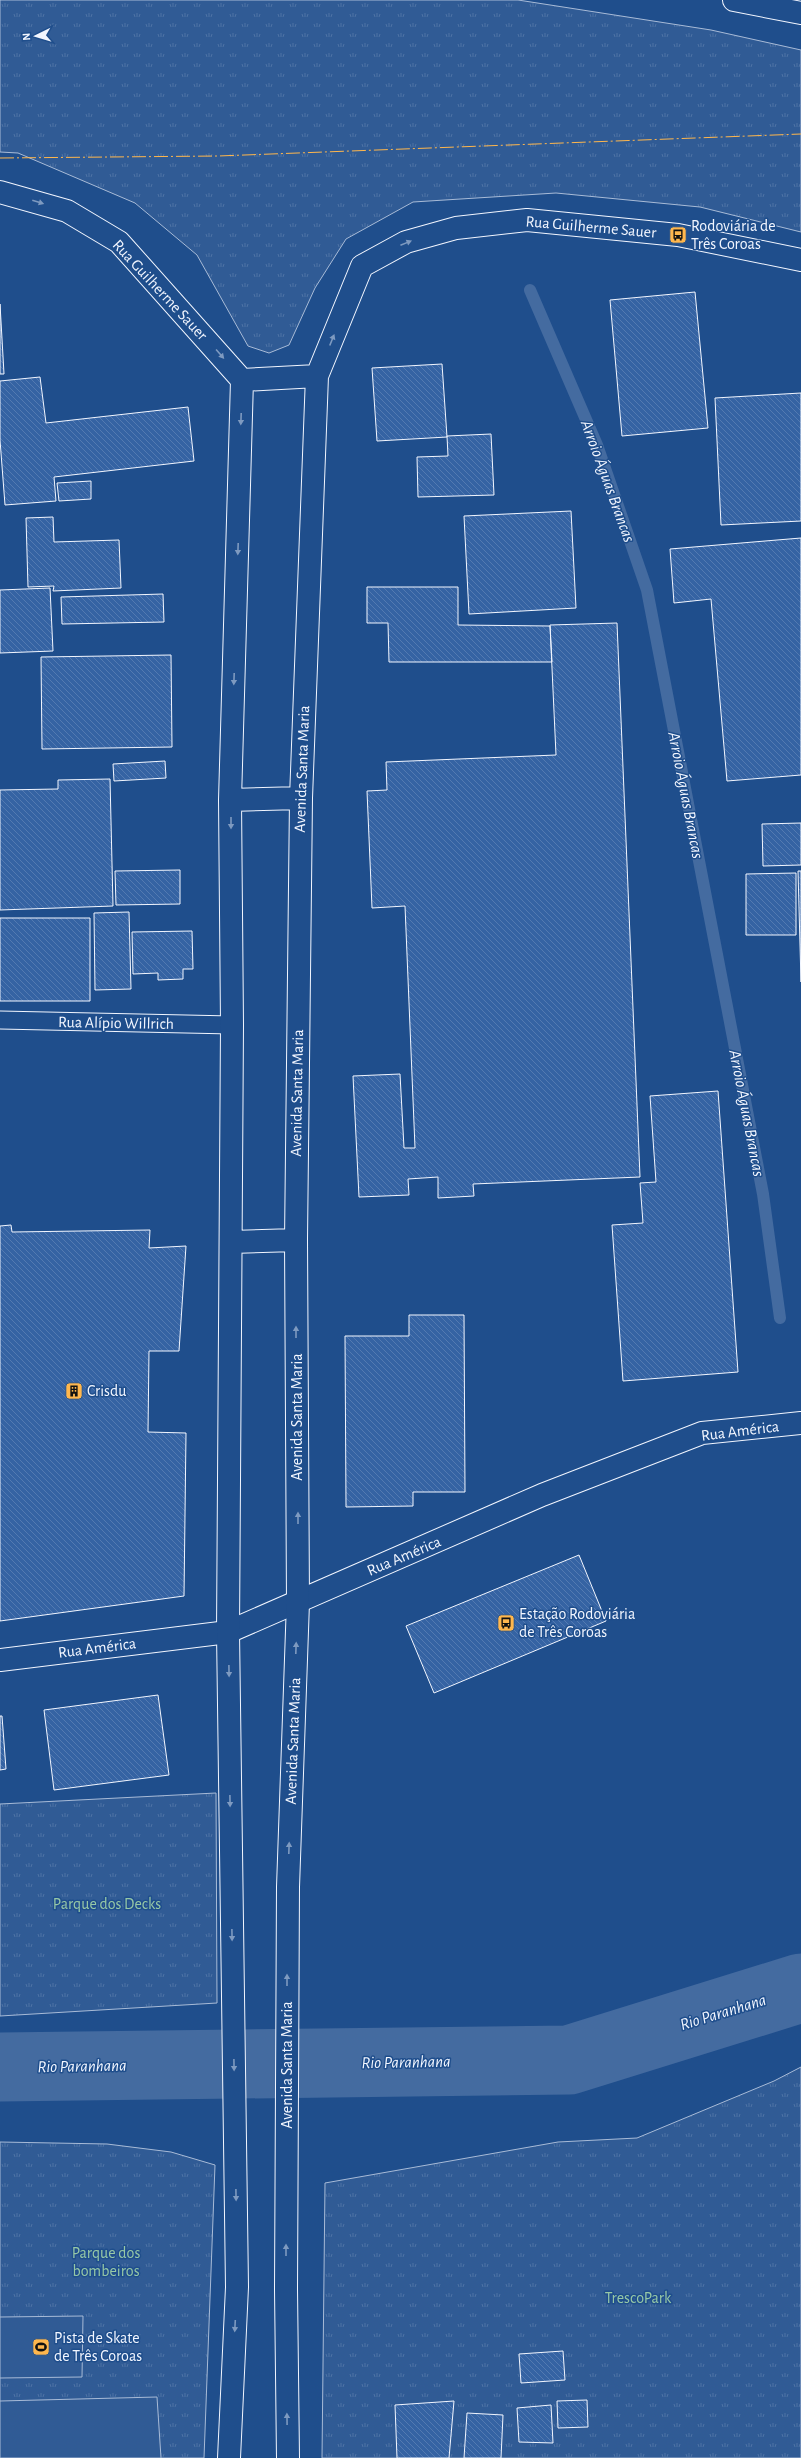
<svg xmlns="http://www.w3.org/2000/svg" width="801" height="2458" font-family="'Alegreya Sans',sans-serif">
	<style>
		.grass { fill: url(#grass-tufts); stroke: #a8bbd7 }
		.pitch { fill: #305b95; stroke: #a8bbd7 }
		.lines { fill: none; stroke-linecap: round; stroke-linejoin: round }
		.stream { stroke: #446ba0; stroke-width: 12 }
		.river { stroke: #446ba0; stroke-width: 69 }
		.building { fill: url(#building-back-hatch); stroke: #f2f6ff }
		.service-casing { stroke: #f2f6ff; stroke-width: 19 }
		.tertiary-casing { stroke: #f2f6ff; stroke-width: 24 }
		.secondary-casing { stroke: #f2f6ff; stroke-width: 24 }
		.primary-casing { stroke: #f2f6ff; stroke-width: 24 }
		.service { stroke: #1f4e8c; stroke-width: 17 }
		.tertiary { stroke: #1f4e8c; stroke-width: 22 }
		.secondary { stroke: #1f4e8c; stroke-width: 22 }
		.primary { stroke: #1f4e8c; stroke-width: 22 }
		.power { stroke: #ffb74d; stroke-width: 1; stroke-dasharray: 14 3 2 3; stroke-linecap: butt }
		.oneway { fill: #7e9ac0 }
		.labels { text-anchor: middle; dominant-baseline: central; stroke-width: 3; stroke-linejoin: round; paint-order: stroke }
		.poi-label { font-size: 16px; fill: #f2f6ff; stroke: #1f4e8c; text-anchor: start }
		.street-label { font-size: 16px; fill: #f2f6ff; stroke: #1f4e8c }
		.park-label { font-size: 16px; fill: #97c8a6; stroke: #1f4e8c }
		.water-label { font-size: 17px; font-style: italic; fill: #f2f6ff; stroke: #1f4e8c }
	</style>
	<defs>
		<pattern id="grass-tufts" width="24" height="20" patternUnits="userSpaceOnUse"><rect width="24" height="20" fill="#305b95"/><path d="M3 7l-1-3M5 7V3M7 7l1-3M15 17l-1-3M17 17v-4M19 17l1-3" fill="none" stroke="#4e73a5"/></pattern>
		<pattern id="building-back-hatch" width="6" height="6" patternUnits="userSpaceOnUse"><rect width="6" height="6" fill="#3563a3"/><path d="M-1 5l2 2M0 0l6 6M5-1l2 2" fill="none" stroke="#537ab1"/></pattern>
	</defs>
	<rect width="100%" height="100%" fill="#1f4e8c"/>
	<!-- grass -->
	<path class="grass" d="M0,0H518L711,30L801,50V232L700,207L556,193L413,202L346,239L315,288L289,345L269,353L248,346L197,255L135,203L18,153L0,152Z
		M216,1793L217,2003L0,2016V1804Z
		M801,2067V2458H322L325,2183L558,2142L637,2138L774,2081Z
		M0,2142L107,2144L171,2152L215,2165L204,2458H0Z"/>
	<!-- pitch -->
	<path class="pitch" d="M83,2316L82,2377L0,2378V2317Z
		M157,2397L161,2458H0V2401Z"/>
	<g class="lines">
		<!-- stream -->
		<path class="stream" d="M530,290L597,445L647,590L763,1194L780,1318"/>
		<!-- river -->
		<path class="river" d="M0,2067L569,2060L801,1988"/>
	</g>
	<!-- building -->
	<path class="building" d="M695,292L708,428L622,436L610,300Z
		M0,304L4,374H0Z
		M442,364L447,437L377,441L372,368Z
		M40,377L46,423L188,407L194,461L54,477L56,501L5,505L0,440V381Z
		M801,393V521L721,525L715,398Z
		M491,434L494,495L418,497L417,457L448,456L447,436Z
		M91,481V499L59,501L57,483Z
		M571,511L576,608L469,614L464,516Z
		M53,517L54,542L119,540L121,588L53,591L54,586L28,587L26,518Z
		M801,538V775L727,781L711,599L674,603L670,549Z
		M367,587H458V625L550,626L552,662H389L388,623H367Z
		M50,588L53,651L0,653V590Z
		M163,594L164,622L62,624L61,597Z
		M617,623L640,1177L473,1184L474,1196L438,1198V1177L408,1179L409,1195L359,1197L353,1076L400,1074L404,1148H415L405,906L372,908L367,791L387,790L386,762L556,755L550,625Z
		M171,655L172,747L42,749L41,657Z
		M165,761L166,778L114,781L113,764Z
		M110,779L113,906L0,910V790L58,789V780Z
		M801,823V865L763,866L762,824Z
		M180,870V904L116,905L115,871Z
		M798,871H801V982Z
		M796,873V935H746V874Z
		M129,912L131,989L95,990L94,913Z
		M0,918H90V1001H0Z
		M192,931L193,969H183V979L158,980V973L133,974L132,932Z
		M718,1091L738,1372L623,1381L612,1225L643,1223L640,1183L656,1182L650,1096Z
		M11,1225L12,1232L150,1230L149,1248L186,1246L179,1351H149L148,1432L186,1433L184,1596L0,1621V1226Z
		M409,1315H464L465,1492H413V1506L346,1507L345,1336H409Z
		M579,1555L606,1621L434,1693L406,1626Z
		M158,1695L169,1775L54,1790L44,1710Z
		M0,1716H2L6,1769L0,1770Z
		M563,2351L565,2380L521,2383L519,2354Z
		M587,2400L588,2427L558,2428L557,2401Z
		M454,2401L449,2458H397L395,2405Z
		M551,2405L553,2443L519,2442L517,2408Z
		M467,2413L503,2415L501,2458H464Z"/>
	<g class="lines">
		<defs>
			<path id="service" d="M0,1020L232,1025"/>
			<path id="tertiary" d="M0,1660L228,1632L542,1495L702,1433L801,1423"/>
			<path id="secondary" d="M0,192L67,211L119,242L242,380
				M242,380L317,376
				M230,800L301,798
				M231,1242L296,1240
				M229,2458L237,2287L228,1632L232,1025L230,800L242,380
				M288,2458L286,2289L288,1887L298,1602L296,1240L301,798L317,376L362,266L406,242L456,228L527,220L678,235L801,260"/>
			<path id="primary" d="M734,0L801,13"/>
		</defs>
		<!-- service casing -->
		<use href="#service" class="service-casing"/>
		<!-- tertiary casing -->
		<use href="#tertiary" class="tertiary-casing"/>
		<!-- secondary casing -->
		<use href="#secondary" class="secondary-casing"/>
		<!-- primary casing -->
		<use href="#primary" class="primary-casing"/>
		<!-- service -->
		<use href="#service" class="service"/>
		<!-- tertiary -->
		<use href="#tertiary" class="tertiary"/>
		<!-- secondary -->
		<use href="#secondary" class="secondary"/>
		<!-- primary -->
		<use href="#primary" class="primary"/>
		<!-- power -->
		<path class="power" d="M0,158L218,156L801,134"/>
	</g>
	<!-- one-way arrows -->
	<defs><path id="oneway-solid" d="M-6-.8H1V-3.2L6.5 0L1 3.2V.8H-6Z"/></defs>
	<g class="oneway">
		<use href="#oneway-solid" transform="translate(38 202) rotate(17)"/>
		<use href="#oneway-solid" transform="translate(406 243) rotate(-22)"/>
		<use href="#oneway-solid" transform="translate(332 340) rotate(-68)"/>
		<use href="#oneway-solid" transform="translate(220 354) rotate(49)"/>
		<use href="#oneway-solid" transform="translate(241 419) rotate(92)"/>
		<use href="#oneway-solid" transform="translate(238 549) rotate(92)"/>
		<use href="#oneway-solid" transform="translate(234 679) rotate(92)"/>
		<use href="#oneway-solid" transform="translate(231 823) rotate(90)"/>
		<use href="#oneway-solid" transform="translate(296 1332) rotate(-90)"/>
		<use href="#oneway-solid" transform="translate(298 1518) rotate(-90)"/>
		<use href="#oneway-solid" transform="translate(296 1648) rotate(-88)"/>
		<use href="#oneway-solid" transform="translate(229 1671) rotate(89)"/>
		<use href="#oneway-solid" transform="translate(230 1801) rotate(89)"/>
		<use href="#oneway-solid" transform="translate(289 1848) rotate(-88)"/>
		<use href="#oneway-solid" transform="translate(232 1935) rotate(89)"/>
		<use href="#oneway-solid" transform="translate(287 1980) rotate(-90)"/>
		<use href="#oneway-solid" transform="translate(234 2065) rotate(89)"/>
		<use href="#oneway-solid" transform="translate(236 2195) rotate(89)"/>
		<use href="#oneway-solid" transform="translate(286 2250) rotate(-90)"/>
		<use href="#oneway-solid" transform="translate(235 2326) rotate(93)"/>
		<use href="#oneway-solid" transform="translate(287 2419) rotate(-91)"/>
	</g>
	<!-- icons -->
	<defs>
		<symbol id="bus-square" viewBox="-11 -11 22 22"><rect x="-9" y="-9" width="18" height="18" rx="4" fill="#ffb74d" stroke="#1f4e8c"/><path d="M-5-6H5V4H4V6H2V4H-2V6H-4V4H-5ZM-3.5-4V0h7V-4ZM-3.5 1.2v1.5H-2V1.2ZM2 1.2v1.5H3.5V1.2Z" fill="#111"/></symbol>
		<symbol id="building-square" viewBox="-11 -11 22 22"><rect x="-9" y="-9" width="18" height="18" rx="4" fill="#ffb74d" stroke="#1f4e8c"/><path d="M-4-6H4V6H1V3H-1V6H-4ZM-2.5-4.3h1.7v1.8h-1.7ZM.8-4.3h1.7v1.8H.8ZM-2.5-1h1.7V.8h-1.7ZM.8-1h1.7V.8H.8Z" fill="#111"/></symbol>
		<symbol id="stadium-square" viewBox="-11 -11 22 22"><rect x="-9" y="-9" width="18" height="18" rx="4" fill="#ffb74d" stroke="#1f4e8c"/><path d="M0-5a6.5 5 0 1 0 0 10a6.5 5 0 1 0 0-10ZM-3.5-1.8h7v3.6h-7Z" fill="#111"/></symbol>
	</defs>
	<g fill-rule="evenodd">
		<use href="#bus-square" x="668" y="225" width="20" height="20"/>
		<use href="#building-square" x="64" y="1381" width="20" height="20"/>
		<use href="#bus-square" x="496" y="1613" width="20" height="20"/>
		<use href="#stadium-square" x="31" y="2337" width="20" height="20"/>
	</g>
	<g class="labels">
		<!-- poi labels -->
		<g class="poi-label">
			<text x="691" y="226">Rodoviária de<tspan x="691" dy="18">Três Coroas</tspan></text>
			<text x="87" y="1391">Crisdu</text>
			<text x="519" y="1614">Estação Rodoviária<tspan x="519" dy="18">de Três Coroas</tspan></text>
			<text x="54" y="2338">Pista de Skate<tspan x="54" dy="18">de Três Coroas</tspan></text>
		</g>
		<!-- street labels -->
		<g class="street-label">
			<text transform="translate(591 227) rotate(5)">Rua Guilherme Sauer</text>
			<text transform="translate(160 290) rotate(47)">Rua Guilherme Sauer</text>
			<text transform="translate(302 769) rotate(-88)">Avenida Santa Maria</text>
			<text transform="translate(116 1023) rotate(1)">Rua Alípio Willrich</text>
			<text transform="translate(297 1093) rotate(-89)">Avenida Santa Maria</text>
			<text transform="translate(297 1417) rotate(-90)">Avenida Santa Maria</text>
			<text transform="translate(740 1431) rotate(-7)">Rua América</text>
			<text transform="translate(404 1556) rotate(-23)">Rua América</text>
			<text transform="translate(97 1648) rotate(-7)">Rua América</text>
			<text transform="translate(293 1741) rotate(-88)">Avenida Santa Maria</text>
			<text transform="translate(287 2065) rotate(-90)">Avenida Santa Maria</text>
		</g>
		<!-- park labels -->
		<g class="park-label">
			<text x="107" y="1904">Parque dos Decks</text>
			<text x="106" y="2253">Parque dos<tspan x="106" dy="18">bombeiros</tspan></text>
			<text x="638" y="2298">TrescoPark</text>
		</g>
		<!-- water labels -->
		<g class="water-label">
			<text transform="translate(608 481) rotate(70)">Arroio Águas Brancas</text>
			<text transform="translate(686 795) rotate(79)">Arroio Águas Brancas</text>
			<text transform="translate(747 1113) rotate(79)">Arroio Águas Brancas</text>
			<text transform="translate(723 2012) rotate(-17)">Rio Paranhana</text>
			<text transform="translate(406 2062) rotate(-1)">Rio Paranhana</text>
			<text transform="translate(82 2066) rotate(-1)">Rio Paranhana</text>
		</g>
	</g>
	<!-- north arrow -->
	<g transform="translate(36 36) rotate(265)" stroke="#1f4e8c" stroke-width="3" paint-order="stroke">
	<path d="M0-3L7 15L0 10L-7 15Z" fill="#f2f6ff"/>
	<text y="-6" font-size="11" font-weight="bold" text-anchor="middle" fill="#f2f6ff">N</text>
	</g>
</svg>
